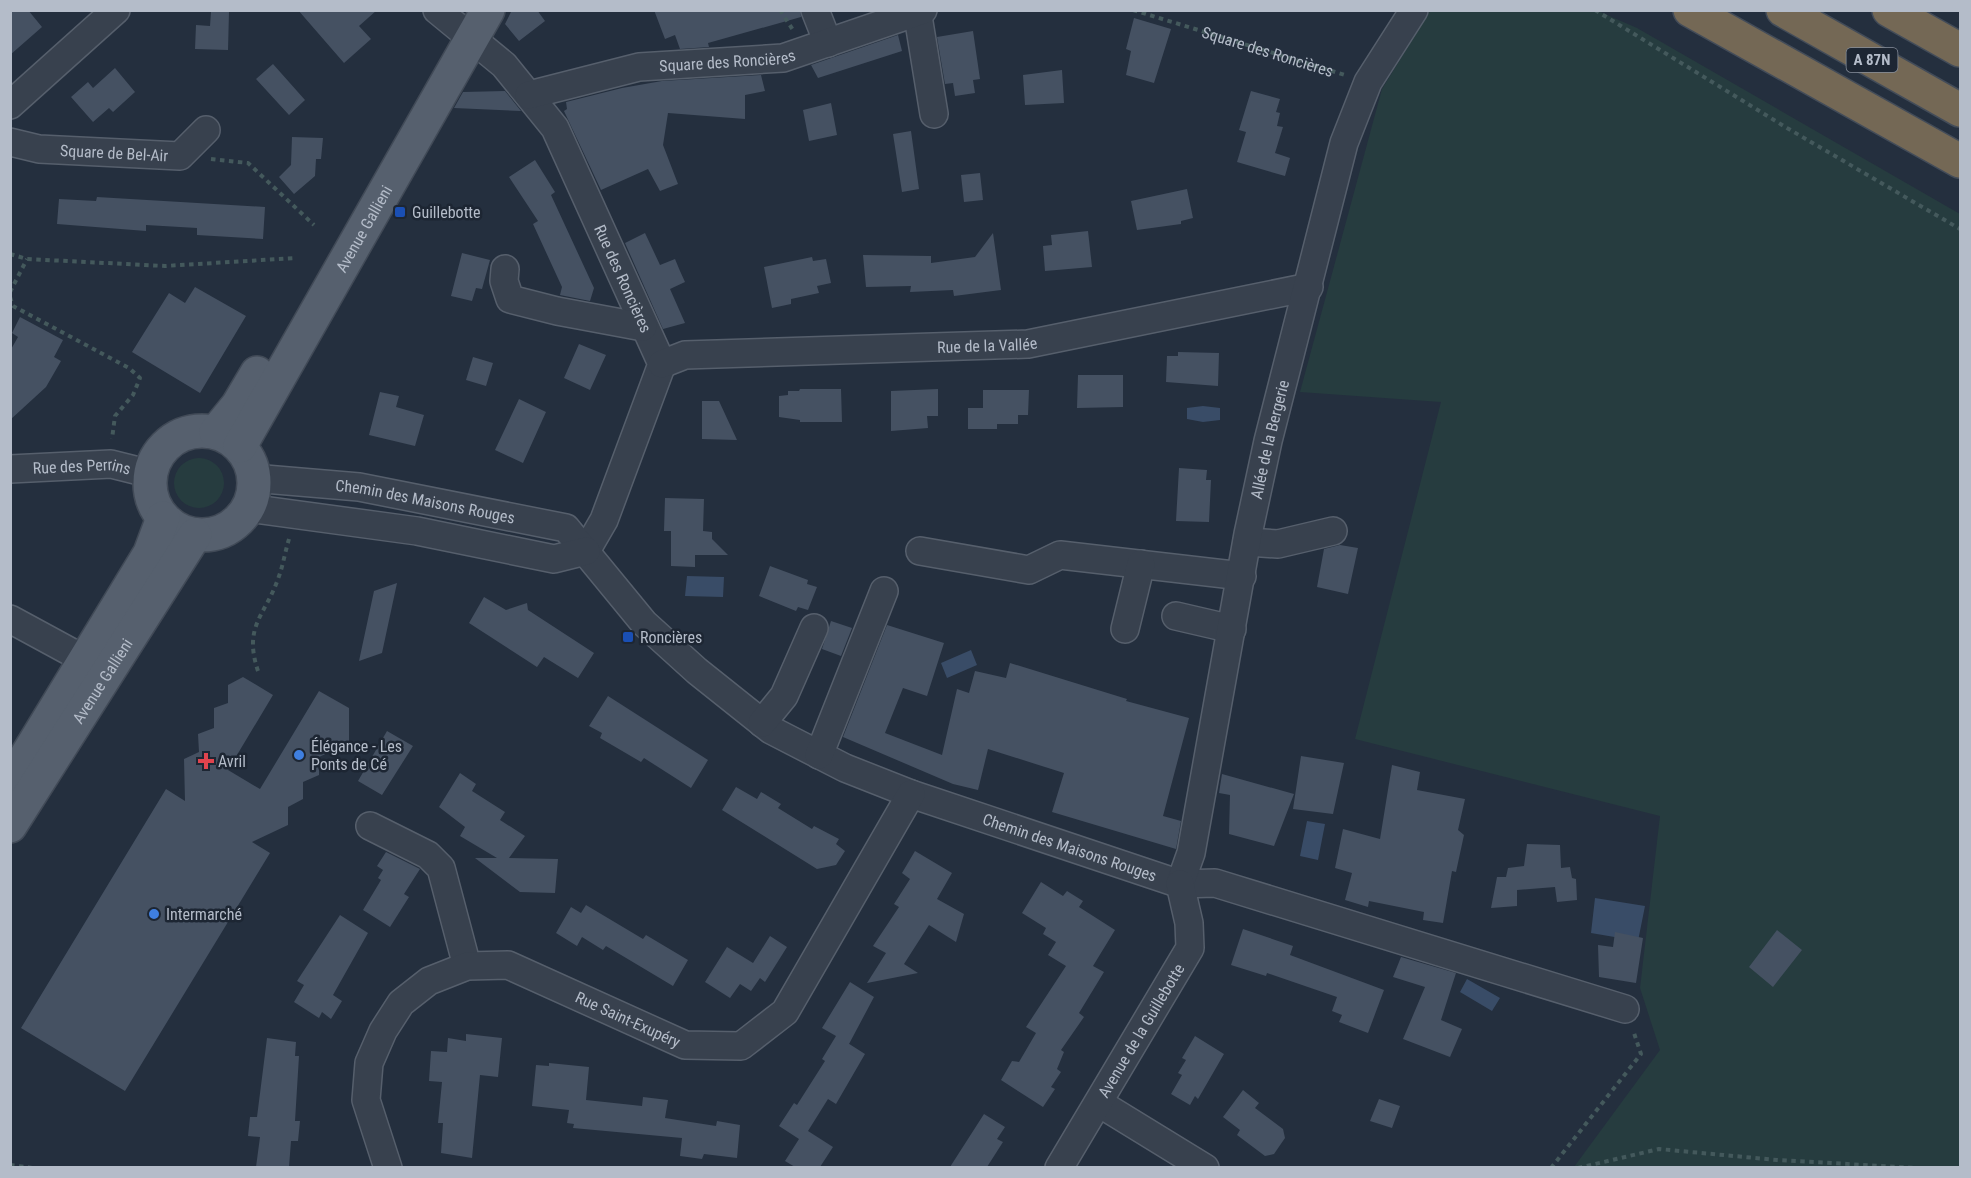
<svg xmlns="http://www.w3.org/2000/svg" width="1971" height="1178" font-family="'Roboto Condensed',sans-serif">
	<style>
		.green { fill: #263c3f }
		.water { fill: #394c67 }
		.building { fill: #455162 }
		.lines { fill: none; stroke-linecap: round; stroke-linejoin: round }
		.minor-casing { stroke: #565f6c; stroke-width: 30 }
		.major-casing { stroke: #414a57; stroke-width: 36 }
		.highway-casing { stroke: #434c59; stroke-width: 36 }
		.path { stroke: #44595c; stroke-width: 4; stroke-dasharray: 4.5 4.5; stroke-linecap: butt }
		.minor { stroke: #38414e; stroke-width: 27 }
		.major { stroke: #56606e; stroke-width: 33 }
		.highway { stroke: #746855; stroke-width: 33 }
		.transit-dot { fill: #1a4fb4; stroke: #1d2633; stroke-width: 2 }
		.shop-dot { fill: #3f7fe0; stroke: #1d2633; stroke-width: 2 }
		.health-dot { fill: #e0444e; stroke: #1d2633; stroke-width: 2 }
		.labels { text-anchor: middle; dominant-baseline: central; stroke-width: 5; stroke-linejoin: round; paint-order: stroke }
		.shield { fill: #1d2633; stroke: #878f9c; stroke-width: 1.5 }
		.shield-label { font-size: 15px; font-weight: bold; fill: #b4bcc9 }
		.street-label { font-size: 16px; fill: #b4bcc9; stroke: #1d2633 }
		.poi-label { font-size: 16px; fill: #b4bcc9; stroke: #1d2633; text-anchor: start }
	</style>
	<rect width="100%" height="100%" fill="#242f3e"/>
	<!-- green -->
	<path class="green" d="M1430,11H1598L1637,28L1960,214V1167H1574L1660,1050L1640,988L1660,816L1355,739L1441,402L1300,392L1382,89Z
		M174 483a25 25 0 1 1 50 0a25 25 0 1 1-50 0Z"/>
	<!-- water -->
	<path class="water" d="M1203,406L1220,408V420L1203,422L1187,419V408Z
		M687,576L724,577L723,597L685,596Z
		M971,650L977,665L947,678L941,663Z
		M1307,821L1325,824L1318,860L1300,856Z
		M1595,898L1645,906L1638,941L1591,933Z
		M1467,979L1500,998L1492,1011L1460,992Z"/>
	<!-- building -->
	<path class="building" d="M10,10H28L42,27L10,55Z
		M298,10H377L359,26L371,39L344,63Z
		M512,10H537L545,21L519,41L505,24Z
		M654,10H800L801,17L708,43L709,47L680,49L675,35L665,39Z
		M211,12H229L228,50L195,49L196,25L210,26Z
		M1134,18L1171,29L1154,83L1126,75L1131,51L1126,49Z
		M973,31L980,79L973,80L975,93L955,96L953,83L945,84L937,37Z
		M898,35L902,51L818,78L811,65Z
		M273,64L305,100L289,115L256,79Z
		M115,68L135,92L113,112L109,108L93,122L71,97L88,82L93,88Z
		M1062,70L1064,103L1025,105L1023,75Z
		M761,75L765,91L745,95V119L668,113L663,145L678,184L660,191L648,169L601,190L564,111L567,109L566,102L622,88L662,81Z
		M505,91L521,111L454,108L463,92Z
		M1251,91L1280,99L1276,112L1280,113L1277,126L1283,127L1275,153L1290,158L1285,176L1237,162L1246,132L1239,130Z
		M831,103L837,135L809,141L803,110Z
		M911,131L919,189L902,192L893,134Z
		M292,137L323,138L321,159H316L315,176L294,194L279,177L291,165Z
		M535,160L555,192L551,195L594,288L590,301L560,295L562,287L533,224L538,221L509,177Z
		M980,173L983,200L964,202L961,175Z
		M1187,189L1193,218L1181,221V224L1137,230L1131,201Z
		M97,197L265,207L263,239L197,235V228L146,225V231L57,224L59,199L96,201Z
		M1088,231L1092,267L1045,271L1043,246L1052,245L1051,235Z
		M645,233L660,265L675,259L680,271L685,282L670,289L685,323L663,329L625,243Z
		M993,233L1001,290L954,296L953,290L910,292L911,286L866,287L863,255L931,256V263L975,257Z
		M462,253L490,260L482,289L476,288L472,301L451,296Z
		M812,257L813,261L826,259L831,283L817,286L819,293L791,299V304L772,308L764,267Z
		M195,287L246,316L200,393L132,352L169,293L185,303Z
		M20,317L63,340L54,357L61,361L46,387L10,420V351L18,337L12,333Z
		M579,344L606,355L590,390L564,378Z
		M1178,352L1219,353L1218,386L1166,382L1167,356H1178Z
		M473,357L493,363L486,386L466,380Z
		M1078,375H1123V407L1077,408Z
		M800,389H841L842,422H800V420L779,417V396L788,395V391H799Z
		M938,389V416H927L928,428L891,431V391Z
		M983,390H1029L1028,415H1018V424H997V429H968V408H983Z
		M380,392L399,396L396,407L424,415L415,446L369,435Z
		M519,399L546,412L523,463L495,450Z
		M702,401H719L737,440L702,439Z
		M1179,468L1207,470L1206,480H1211L1209,522L1176,521Z
		M665,498L704,499L703,531L712,532V539L728,555H695V567L671,566V531H664Z
		M1340,545L1358,548L1348,594L1317,587L1324,549Z
		M770,566L808,580L807,584L817,587L808,610L798,607L796,611L759,596Z
		M397,583L382,653L359,661L374,591Z
		M484,597L506,610L527,603L528,610L594,653L578,678L544,657L537,667L469,623Z
		M831,621L852,628L841,656L822,649Z
		M887,625L944,643L927,696L903,688L885,733L942,755L957,689L969,693L975,671L1006,678L1010,663L1127,699L1126,701L1189,718L1163,816L1181,821L1176,849L1052,812L1064,773L988,749L978,790L953,784L843,737Z
		M243,677L273,695L228,770L260,789L319,691L349,708V743L319,757V775L303,782V799L288,807V825L252,842L270,853L125,1091L21,1028L166,789L185,801L184,759L199,752L198,734L214,728V708L228,703V685Z
		M608,696L708,760L691,788L644,758L641,762L600,738L602,733L589,726Z
		M387,731L413,746L382,795L358,781Z
		M1301,756L1344,763L1333,814L1293,809Z
		M1392,765L1420,772L1417,790L1465,799L1458,830L1464,835L1456,872L1452,871L1443,923L1423,920L1424,912L1369,901L1368,907L1345,900L1352,873L1335,868L1343,829L1380,839Z
		M460,773L476,784L472,791L505,812L500,820L525,836L509,858L558,859L555,893L520,892L475,858H497L460,836L465,827L439,807Z
		M1222,774L1294,794L1274,846L1229,834L1230,795L1219,793Z
		M736,787L757,799L761,792L781,804L778,808L812,829L814,826L839,839L836,844L845,851L836,865L817,869L722,810Z
		M1527,844L1560,845L1561,868L1570,867L1572,878L1576,879L1577,900L1557,902L1555,887L1517,890V906L1491,908L1497,877H1506L1508,868L1524,866Z
		M915,851L952,873L937,899L964,914L956,942L929,925L904,964L918,973L867,983L886,953L873,946L899,907L894,904L910,879L902,873Z
		M386,852L420,869L404,894L409,897L390,927L363,910L381,880L378,878L383,870L377,866Z
		M1041,882L1063,896L1067,891L1083,901L1079,907L1115,930L1093,966L1104,972L1079,1013L1084,1017L1061,1050L1064,1052L1057,1069L1061,1072L1051,1087L1055,1089L1043,1107L1001,1080L1012,1061L1019,1062L1036,1033L1026,1027L1066,966L1048,955L1056,942L1043,934L1046,928L1022,913Z
		M586,905L643,939L646,935L688,960L673,986L606,946L603,950L582,937L577,946L556,933L571,907L581,913Z
		M340,915L368,933L333,995L342,1001L331,1019L322,1012L319,1018L294,1002L304,985L297,981Z
		M1243,929L1293,946L1290,955L1384,990L1368,1033L1339,1022L1342,1015L1332,1011L1337,997L1267,973L1266,976L1231,965Z
		M1777,930L1802,950L1773,987L1749,967Z
		M1615,932L1643,938L1636,983L1599,977L1598,945L1613,947Z
		M770,936L787,947L765,982L760,978L751,991L740,984L730,998L705,982L727,947L753,963Z
		M1401,957L1456,973L1441,1020L1462,1029L1450,1057L1403,1039L1425,987L1393,977Z
		M850,982L874,997L849,1044L843,1040L865,1054L836,1104L828,1099L808,1131L833,1147L820,1167H795L785,1161L799,1139L779,1126L794,1103L797,1105L825,1061L822,1059L836,1036L822,1028Z
		M466,1034L502,1038L498,1077L480,1075L472,1158L441,1153L443,1123H438L442,1082L429,1081L431,1051L447,1052L448,1038L466,1041Z
		M1195,1036L1224,1054L1198,1099L1195,1096L1190,1105L1171,1094L1182,1075L1178,1073L1186,1060L1182,1058Z
		M267,1038L296,1042L295,1056H299L295,1121H300L298,1141H291L289,1167H256L260,1137L248,1136L250,1117H257Z
		M549,1063L589,1067L586,1100L642,1106L643,1097L668,1100L665,1118L716,1126L717,1121L740,1125L737,1158L704,1154L702,1159L680,1156L682,1138L573,1128L574,1124L567,1123L569,1110L532,1106L536,1065L549,1066Z
		M1243,1090L1259,1103L1255,1108L1283,1129L1285,1138L1274,1154L1265,1156L1237,1135L1240,1130L1223,1117Z
		M1379,1099L1400,1106L1392,1128L1370,1121Z
		M984,1114L1005,1127L997,1139L1003,1142L987,1167H950Z"/>
	<g class="lines">
		<defs>
			<g id="minor">
				<path id="s2" d="M437,10L504,65L555,128L662,364L604,520L586,551"/>
				<path d="M815,10L828,43"/>
				<path d="M917,10L934,114"/>
				<path id="s3" d="M529,95L639,67L783,58L923,10"/>
				<path d="M10,105L116,10"/>
				<path id="s4" d="M10,142L39,149L180,156L206,130"/>
				<path d="M505,269L504,281L510,299L557,311L643,327"/>
				<path id="s5" d="M662,364L685,355L1028,344L1309,287"/>
				<path id="s6" d="M10,469L111,464L151,474"/>
				<path id="s7" d="M253,478L359,487L566,528L644,623L697,671L771,730L845,768L911,794L1180,884L1215,883L1625,1009"/>
				<path d="M248,508L417,531L554,559L586,551"/>
				<path d="M1247,542L1278,544L1333,531"/>
				<path d="M920,551L1029,570L1060,555L1242,576"/>
				<path d="M1176,616L1232,629"/>
				<path d="M10,619L104,670"/>
				<path d="M1125,629L1141,564"/>
				<path d="M762,723L784,696L814,628"/>
				<path d="M819,755L884,591"/>
				<path d="M370,826L428,855L441,868L467,966"/>
				<path id="s8" d="M1180,884L1191,853L1248,534L1268,441L1344,143L1368,82L1414,10"/>
				<path d="M1099,1103L1205,1168"/>
				<path id="s9" d="M388,1168L366,1100L369,1063L383,1031L401,1003L429,981L467,966L508,965L685,1045L741,1046L785,1012L911,794"/>
				<path id="s10" d="M1059,1168L1190,948L1189,923L1180,884"/>
			</g>
			<g id="major">
				<circle cx="202" cy="483" r="52"/>
				<path d="M216,432L238,405L257,373"/>
				<path id="s11" d="M240,446L488,10"/>
				<path d="M10,783L150,553L163,518"/>
				<path id="s12" d="M10,826L195,535"/>
			</g>
			<path id="highway" d="M1690,10L1960,161
				M1783,10L1960,110
				M1889,10L1960,50"/>
		</defs>
		<!-- minor casing -->
		<use href="#minor" class="minor-casing"/>
		<!-- major casing -->
		<use href="#major" class="major-casing"/>
		<!-- highway casing -->
		<use href="#highway" class="highway-casing"/>
		<!-- path -->
		<g class="path">
			<path d="M780,10L793,30"/>
			<path id="s1" d="M1133,10L1345,75"/>
			<path d="M1595,10L1787,128L1960,229"/>
			<path d="M211,159L248,163L314,225"/>
			<path d="M10,254L27,259L165,266L295,258"/>
			<path d="M10,292L27,259"/>
			<path d="M10,297L13,306L129,368L140,378L133,395L115,416L112,439"/>
			<path d="M258,671C243,626 265,616 278,579C283,566 285,552 289,539"/>
			<path d="M10,1165L33,1168"/>
			<path d="M1551,1168L1641,1054L1633,1030"/>
			<path d="M1578,1168L1659,1149L1777,1160L1918,1168"/>
		</g>
		<!-- minor -->
		<use href="#minor" class="minor"/>
		<!-- major -->
		<use href="#major" class="major"/>
		<!-- highway -->
		<use href="#highway" class="highway"/>
	</g>
	<!-- markers -->
	<g class="transit-dot">
		<rect x="394" y="206" width="12" height="12" rx="3"/>
		<rect x="622" y="631" width="12" height="12" rx="3"/>
	</g>
	<g class="shop-dot">
		<circle cx="299" cy="755" r="6"/>
		<circle cx="154" cy="914" r="6"/>
	</g>
	<path class="health-dot" d="M203 752h6v6h6v6h-6v6h-6v-6h-6v-6h6z"/>
	<g class="labels">
		<!-- shield labels -->
		<rect class="shield" x="1846.5" y="48" width="51" height="24" rx="4.5"/>
		<g class="shield-label">
			<text x="1872" y="60">A 87N</text>
		</g>
		<!-- street labels -->
		<g class="street-label">
			<text stroke="none"><textPath href="#s1" startOffset="141">Square des Roncières</textPath></text>
			<text stroke="none"><textPath href="#s3" startOffset="202">Square des Roncières</textPath></text>
			<text stroke="none"><textPath href="#s4" startOffset="105">Square de Bel-Air</textPath></text>
			<text stroke="none"><textPath href="#s11" startOffset="250">Avenue Gallieni</textPath></text>
			<text stroke="none"><textPath href="#s2" startOffset="333">Rue des Roncières</textPath></text>
			<text stroke="none"><textPath href="#s5" startOffset="327">Rue de la Vallée</textPath></text>
			<text stroke="none"><textPath href="#s8" startOffset="454">Allée de la Bergerie</textPath></text>
			<text stroke="none"><textPath href="#s6" startOffset="72">Rue des Perrins</textPath></text>
			<text stroke="none"><textPath href="#s7" startOffset="174">Chemin des Maisons Rouges</textPath></text>
			<text stroke="none"><textPath href="#s12" startOffset="172">Avenue Gallieni</textPath></text>
			<text stroke="none"><textPath href="#s7" startOffset="928">Chemin des Maisons Rouges</textPath></text>
			<text stroke="none"><textPath href="#s9" startOffset="426">Rue Saint-Exupéry</textPath></text>
			<text stroke="none"><textPath href="#s10" startOffset="160">Avenue de la Guillebotte</textPath></text>
		</g>
		<!-- poi labels -->
		<g class="poi-label">
			<text x="412" y="212">Guillebotte</text>
			<text x="640" y="637">Roncières</text>
			<text x="311" y="746">Élégance - Les<tspan x="311" dy="18">Ponts de Cé</tspan></text>
			<text x="218" y="761">Avril</text>
			<text x="166" y="914">Intermarché</text>
		</g>
	</g>
	<!-- border -->
	<rect width="1971" height="1178" fill="none" stroke="#b4bcc9" stroke-width="24"/>
</svg>
